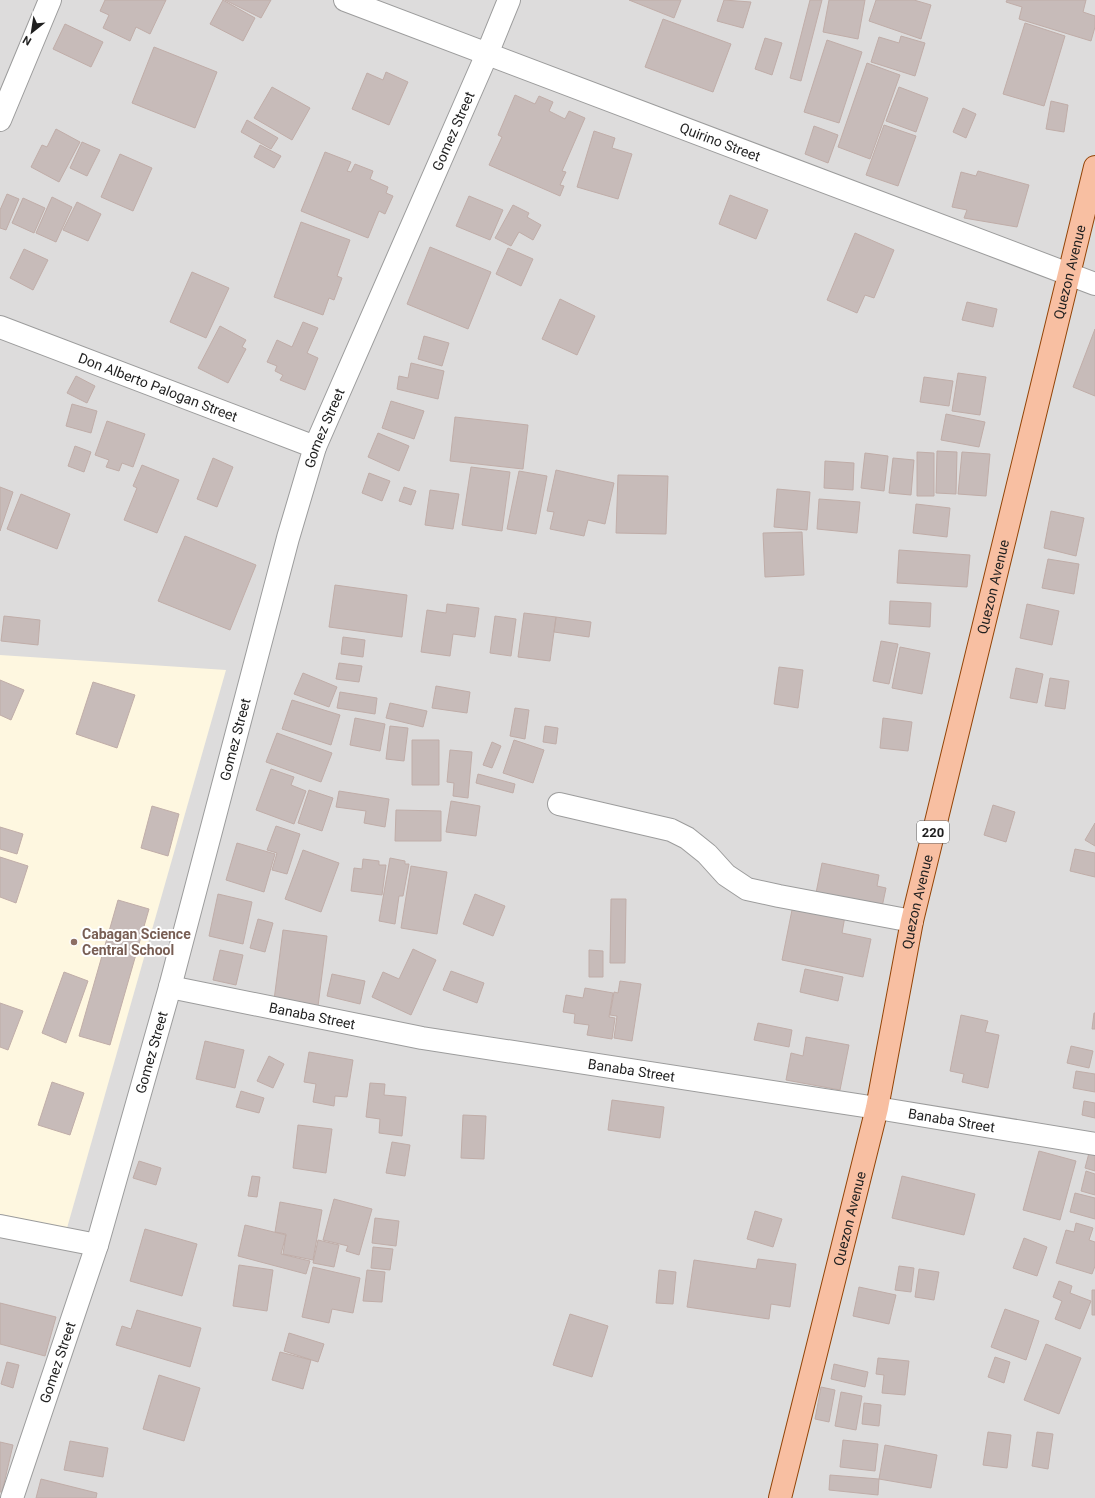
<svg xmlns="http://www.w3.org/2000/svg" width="1095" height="1498" font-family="Roboto,sans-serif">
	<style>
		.residential { fill: #dddcdc }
		.education { fill: #fef7e0 }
		.building { fill: #c7bbb9; stroke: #c0ada8 }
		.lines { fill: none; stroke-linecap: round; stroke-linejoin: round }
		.street-casing { stroke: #9c9c9c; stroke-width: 24 }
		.primary-casing { stroke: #934407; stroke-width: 24 }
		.street { stroke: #fff; stroke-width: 22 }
		.primary { stroke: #f8bfa2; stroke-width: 22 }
		.education-dot { fill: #8d6e63; stroke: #fff; stroke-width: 1.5 }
		.labels { text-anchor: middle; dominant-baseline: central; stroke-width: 4; stroke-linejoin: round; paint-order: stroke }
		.shield { fill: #fff; stroke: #626262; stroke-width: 1 }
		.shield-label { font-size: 13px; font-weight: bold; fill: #1f1f1f }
		.street-label { font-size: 14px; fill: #1f1f1f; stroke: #fff }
		.education-label { font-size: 14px; font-weight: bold; fill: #785e54; stroke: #fff; text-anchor: start }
	</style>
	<rect width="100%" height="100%" fill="#efeae5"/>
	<!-- residential -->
	<path class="residential" d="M0,0H1095V1498H0Z"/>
	<!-- education -->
	<path class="education" d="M0,655L226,670L67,1228L0,1214Z"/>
	<!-- building -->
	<path class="building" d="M105,0H166L150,34L136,27L130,41L103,28L109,15L100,11Z
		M223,0L255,18L243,41L210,24Z
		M225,0H271L261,18Z
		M629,0H681L674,18Z
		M724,0L751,2L743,28L717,21Z
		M810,0H822L801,81L790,78Z
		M829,0H865L858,39L823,32Z
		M876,0H914L931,5L921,39L869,21Z
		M1007,0H1086L1083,12L1095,16V27L1091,41L1019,19L1022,7L1006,2Z
		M663,19L731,44L713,92L645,67Z
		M1025,23L1065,36L1044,106L1003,94Z
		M65,24L103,42L91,67L53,49Z
		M901,36L925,43L915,76L871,62L879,37L899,43Z
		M765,38L782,43L772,75L755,69Z
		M827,40L862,52L839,123L804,112Z
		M154,47L217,72L195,128L132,103Z
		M867,63L900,75L870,159L838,147Z
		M386,72L408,82L389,125L352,109L367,73L383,80Z
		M272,87L310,108L292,140L254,118Z
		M899,87L928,98L916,132L886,121Z
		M515,95L535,104L539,96L553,102L549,111L565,119L569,111L585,118L562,171L566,172L560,185L564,186L560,196L489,165L502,137L498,135Z
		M1051,101L1068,105L1064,132L1046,129Z
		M963,108L976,114L966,138L953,132Z
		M247,120L278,138L271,149L241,132Z
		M884,125L916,136L898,186L866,175Z
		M814,126L838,135L828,163L805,154Z
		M56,129L80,142L59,182L31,167L42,145L47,147Z
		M594,131L615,138L612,148L632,154L618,199L577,187Z
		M82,142L100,150L87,176L70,168Z
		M260,145L281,156L274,168L254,157Z
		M325,152L351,162L347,171L351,172L355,164L373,171L370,179L388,187L386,193L393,196L385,214L379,211L368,238L301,211Z
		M120,154L152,168L133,211L101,197Z
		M978,171L1029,185L1017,227L964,218L967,210L952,207L961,172L976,176Z
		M7,194L19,199L6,230L0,228V210Z
		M730,195L768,210L756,239L719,224Z
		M469,196L503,210L490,240L456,226Z
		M52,197L72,207L56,242L36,233Z
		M23,198L45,208L34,233L12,223Z
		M77,202L101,214L88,241L63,230Z
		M513,205L529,213L527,217L541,225L533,240L519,232L511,246L495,238Z
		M301,222L350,240L337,276L342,278L334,300L329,298L323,315L274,297Z
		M855,233L894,250L874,298L865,295L857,313L827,300Z
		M430,247L491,272L468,329L407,304Z
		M508,248L533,259L521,286L496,274Z
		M24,249L48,260L33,290L10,278Z
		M192,272L229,288L206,338L170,322Z
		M560,299L595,316L577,355L542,339Z
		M967,302L997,309L993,327L962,320Z
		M303,322L318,328L307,353L318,358L305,390L280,380L283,375L275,371L277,366L267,362L277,340L292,347Z
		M220,326L246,340L242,347L246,349L228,383L198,368Z
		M1095,329V396L1073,387Z
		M424,336L449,343L442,366L418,359Z
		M411,363L444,371L438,399L397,389L399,376L408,378Z
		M958,373L986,377L980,415L952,411Z
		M76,376L95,386L87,403L67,393Z
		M924,377L953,381L949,406L920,402Z
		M391,401L424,411L414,439L382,428Z
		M72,404L97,411L91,433L66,426Z
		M946,414L985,422L979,447L941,440Z
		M455,417L528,425L523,469L450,461Z
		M107,421L145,434L133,467L122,463L119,471L106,467L109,460L95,455Z
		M378,433L409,446L399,471L368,457Z
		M75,446L91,452L84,472L68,466Z
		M937,451L957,452L956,494L936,493Z
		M917,452L934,453V496H917Z
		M962,452L990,454L986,496L958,494Z
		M865,453L888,456L884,491L861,488Z
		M213,458L233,467L217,507L197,499Z
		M893,458L914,460L911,495L889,493Z
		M825,461L854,463L853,490L824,488Z
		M142,465L179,480L157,533L124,520L137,488L133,486Z
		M471,467L510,472L502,531L462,525Z
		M556,470L614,483L605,524L588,520L584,536L550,529L554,512L547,511Z
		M519,471L547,476L536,534L507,529Z
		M369,473L390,481L382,501L362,493Z
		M618,475L668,476L666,534L616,533Z
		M0,487L13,492L0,531Z
		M404,487L416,491L411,505L399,501Z
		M777,489L810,492L807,530L774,527Z
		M430,490L459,494L453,529L425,525Z
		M21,494L70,514L57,549L7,529Z
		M819,499L860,502L857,533L817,529Z
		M916,504L950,508L947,537L913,533Z
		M1051,511L1084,518L1076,556L1044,548Z
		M802,532L804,575L765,577L763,533Z
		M185,536L256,565L230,630L158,601Z
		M899,550L970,555L967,587L897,583Z
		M1048,559L1079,564L1074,594L1042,588Z
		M335,585L407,595L402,637L329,627Z
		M890,601L931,603L930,627L889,624Z
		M447,604L479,608L475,637L453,634L450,656L421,652L427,610L446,613Z
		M1027,604L1059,611L1052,645L1020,638Z
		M524,613L556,617L550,661L518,657Z
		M4,616L40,620L38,645L1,641Z
		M495,616L516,619L511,656L490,653Z
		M556,617L591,622L589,637L554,632Z
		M343,637L365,640L363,657L341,654Z
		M881,641L898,644L889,684L873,681Z
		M900,647L930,653L922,694L892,688Z
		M339,663L362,666L359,682L336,679Z
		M779,667L803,670L798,708L774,704Z
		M1016,668L1043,674L1037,703L1010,698Z
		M303,673L337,687L329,707L294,694Z
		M1050,678L1069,681L1065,709L1045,706Z
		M0,680L24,690L11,720L0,715Z
		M93,682L135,695L117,748L76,734Z
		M436,686L470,692L467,713L432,708Z
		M340,692L377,698L375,714L337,708Z
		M292,700L340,715L331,745L282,729Z
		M390,703L427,711L423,727L386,718Z
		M515,708L529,710L525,739L510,736Z
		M355,718L385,724L380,751L350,745Z
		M883,718L912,722L908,751L880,748Z
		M390,726L408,728L404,761L386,759Z
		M545,726L558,728L556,744L543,742Z
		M277,733L332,753L321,782L266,762Z
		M412,740H439V785H412Z
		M514,740L544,750L533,783L503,773Z
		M492,742L501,746L492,768L483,765Z
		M450,750L472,752L468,798L453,796L454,783L447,782Z
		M271,769L294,777L291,785L306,791L294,824L256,810Z
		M478,774L515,784L513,793L476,783Z
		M309,790L333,798L322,831L298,823Z
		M339,791L389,799L385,827L364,823L366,811L336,807Z
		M451,801L480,806L476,836L446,832Z
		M993,805L1015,812L1006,842L984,835Z
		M152,806L179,814L168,856L141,848Z
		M396,810L441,811V841H395Z
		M1095,823V846L1085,840Z
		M276,826L300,834L287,874L272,870L277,853L267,850Z
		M0,827L23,834L17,854L0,849Z
		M237,843L275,854L264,892L226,880Z
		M1075,849L1095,853V877L1070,871Z
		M303,850L339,863L321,912L285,899Z
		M0,857L28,866L16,903L0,897Z
		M390,858L405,861V864H409L403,896H399L395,924L379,921Z
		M363,859L379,861V865H386L382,895L351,891L354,868L362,869Z
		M822,863L879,875L877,886L886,888L882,907L816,893Z
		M411,866L447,872L437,934L401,928Z
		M218,894L252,902L243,944L209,936Z
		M475,894L505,906L493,936L463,924Z
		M611,899H626L625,963H610Z
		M118,900L149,909L110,1045L79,1036Z
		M793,905L845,916L842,933L871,939L863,977L782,960Z
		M258,919L273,923L265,952L250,948Z
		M283,930L327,936L318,1006L274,1000Z
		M413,949L436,960L411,1015L372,997L383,972L399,979Z
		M220,950L243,955L236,985L213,980Z
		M589,950L603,951V977H589Z
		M805,969L843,977L838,1001L800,992Z
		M451,971L484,983L477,1003L443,990Z
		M64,972L88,981L66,1043L42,1033Z
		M332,974L365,981L360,1004L327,996Z
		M620,981L641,984L632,1041L614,1038L617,1016L610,1015L614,992L618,993Z
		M585,988L613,993L609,1017L615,1018L612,1039L587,1035L589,1025L574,1023L575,1014L563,1012L566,995L583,998Z
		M0,1003L23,1011L8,1050L0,1047Z
		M1094,1013H1095V1029H1092Z
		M961,1015L988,1021L985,1032L999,1035L988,1088L962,1082L964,1074L950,1071Z
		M758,1023L792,1030L789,1047L754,1040Z
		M806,1037L849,1045L840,1090L786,1080L791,1053L803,1056Z
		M205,1041L244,1050L235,1088L196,1079Z
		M1071,1046L1093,1051L1089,1068L1067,1063Z
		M309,1052L353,1060L347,1097L335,1096L334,1106L313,1102L316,1084L304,1082Z
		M269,1056L284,1064L273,1088L257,1081Z
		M1076,1071L1095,1074V1092L1073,1088Z
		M52,1082L84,1093L70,1135L38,1125Z
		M370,1083L385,1084L384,1095L406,1097L402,1136L379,1133L380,1119L366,1117Z
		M241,1091L264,1098L259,1113L236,1107Z
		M612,1100L664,1107L660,1138L608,1130Z
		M1084,1101L1095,1103V1118L1082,1115Z
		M463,1115L486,1116L484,1159L461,1158Z
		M298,1125L332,1129L326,1173L293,1168Z
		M392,1142L410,1145L405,1176L386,1173Z
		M1039,1151L1076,1161L1060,1220L1023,1210Z
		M1089,1153L1095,1155V1171L1085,1168Z
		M139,1161L161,1168L156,1185L133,1178Z
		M1086,1171L1095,1174V1195L1081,1191Z
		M252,1176L260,1177L257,1197L248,1196Z
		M902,1176L975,1194L964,1235L892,1218Z
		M1075,1193L1095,1198V1219L1070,1212Z
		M334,1199L372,1209L359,1255L346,1251L348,1246L323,1240Z
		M280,1202L322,1210L313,1260L283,1254L286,1234L275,1232Z
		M755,1211L782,1219L773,1247L747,1239Z
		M375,1218L399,1221L396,1246L372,1243Z
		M1076,1223L1093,1228L1089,1240L1095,1242V1266L1092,1274L1056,1263L1066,1230L1074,1232Z
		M245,1225L286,1235L281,1254L310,1261L306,1274L238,1256Z
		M145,1229L197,1244L182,1296L130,1281Z
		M1024,1238L1047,1247L1037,1276L1013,1268Z
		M318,1240L339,1245L334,1267L313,1263Z
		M373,1247L393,1249L390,1270L371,1268Z
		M758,1259L796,1264L790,1307L771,1304L769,1319L687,1307L694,1260L756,1269Z
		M239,1265L273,1270L267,1311L233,1306Z
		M899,1266L914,1268L911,1292L895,1290Z
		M313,1267L360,1278L353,1313L332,1309L329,1323L302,1317Z
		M919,1269L939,1272L934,1300L915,1297Z
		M367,1270L385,1272L382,1302L363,1301Z
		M659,1270L676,1272L673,1304L656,1303Z
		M1059,1281L1072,1286L1070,1293L1091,1301L1080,1329L1055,1319L1062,1301L1053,1297Z
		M859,1287L896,1295L889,1324L853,1316Z
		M1092,1290H1095V1315H1092Z
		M0,1303L56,1317L45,1356L0,1344Z
		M1005,1309L1039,1321L1026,1360L991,1347Z
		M137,1310L201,1328L190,1367L116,1345L122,1326L131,1329Z
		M570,1314L608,1326L592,1377L553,1365Z
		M289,1333L324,1344L318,1362L284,1351Z
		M1046,1344L1081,1358L1059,1414L1024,1400Z
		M280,1352L311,1360L303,1389L272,1380Z
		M995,1357L1010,1362L1004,1383L988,1377Z
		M878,1358L909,1361L905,1395L882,1393L884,1375L876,1374Z
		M7,1362L19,1365L13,1388L1,1384Z
		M834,1364L868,1372L865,1387L831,1379Z
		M159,1375L200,1388L184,1441L143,1429Z
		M821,1387L835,1390L829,1422L815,1419Z
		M841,1392L862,1396L856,1430L835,1426Z
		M864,1403L881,1405L879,1426L862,1424Z
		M988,1432L1011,1435L1007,1468L983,1465Z
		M1037,1432L1053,1434L1048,1469L1032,1466Z
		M843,1440L878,1444L875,1471L840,1467Z
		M70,1441L108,1448L103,1477L64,1470Z
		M0,1442L13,1445L2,1492H0Z
		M885,1445L937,1455L931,1488L879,1479Z
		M830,1475L879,1479L878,1495L829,1490Z
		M41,1479L97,1493L96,1498H36Z"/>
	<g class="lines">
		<defs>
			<g id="street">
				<path id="s1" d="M345,0L1095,284"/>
				<path d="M0,120L50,0"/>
				<path id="s2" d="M0,327L315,447"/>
				<path d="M559,804L671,830L687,838L707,854L726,875L747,889L779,896L912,921"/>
				<path id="s3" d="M170,987L422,1038L877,1108L1095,1144"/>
				<path d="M0,1226L97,1245"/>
				<path id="s4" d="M12,1498L97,1245L170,987L288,538L315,447L487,54L509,0"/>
			</g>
			<g id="primary">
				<path id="s5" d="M780,1498L877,1108L912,921L1095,167"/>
			</g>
		</defs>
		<!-- street casing -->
		<use href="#street" class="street-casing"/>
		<!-- primary casing -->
		<use href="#primary" class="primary-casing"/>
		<!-- street -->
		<use href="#street" class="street"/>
		<!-- primary -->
		<use href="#primary" class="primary"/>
	</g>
	<!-- markers -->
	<circle class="education-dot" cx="74" cy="942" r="4"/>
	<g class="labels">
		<!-- shield labels -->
		<rect class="shield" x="917" y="821" width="32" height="22" rx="3"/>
		<g class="shield-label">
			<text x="933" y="832">220</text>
		</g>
		<!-- street labels -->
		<g class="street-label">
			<text stroke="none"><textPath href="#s4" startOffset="1439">Gomez Street</textPath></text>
			<text stroke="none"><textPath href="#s1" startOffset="401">Quirino Street</textPath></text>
			<text stroke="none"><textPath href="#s5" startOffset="1260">Quezon Avenue</textPath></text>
			<text stroke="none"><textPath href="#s2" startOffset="169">Don Alberto Palogan Street</textPath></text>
			<text stroke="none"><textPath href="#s4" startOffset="1115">Gomez Street</textPath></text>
			<text stroke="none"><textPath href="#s5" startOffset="936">Quezon Avenue</textPath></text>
			<text stroke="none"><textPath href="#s4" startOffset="791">Gomez Street</textPath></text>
			<text stroke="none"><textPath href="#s5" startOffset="612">Quezon Avenue</textPath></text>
			<text stroke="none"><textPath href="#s3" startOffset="145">Banaba Street</textPath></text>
			<text stroke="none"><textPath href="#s4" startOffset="467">Gomez Street</textPath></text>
			<text stroke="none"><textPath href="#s3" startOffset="469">Banaba Street</textPath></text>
			<text stroke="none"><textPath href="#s3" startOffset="793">Banaba Street</textPath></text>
			<text stroke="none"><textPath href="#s5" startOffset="288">Quezon Avenue</textPath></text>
			<text stroke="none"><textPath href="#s4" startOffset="143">Gomez Street</textPath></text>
		</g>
		<!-- education labels -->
		<g class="education-label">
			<text x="82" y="934">Cabagan Science<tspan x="82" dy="16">Central School</tspan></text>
		</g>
	</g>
	<!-- north arrow -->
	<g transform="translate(32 32) rotate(210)" stroke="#ffffff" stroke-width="3" paint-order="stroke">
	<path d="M0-3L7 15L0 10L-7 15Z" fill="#1f1f1f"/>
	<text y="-6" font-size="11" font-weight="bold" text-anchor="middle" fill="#1f1f1f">N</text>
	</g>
</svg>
